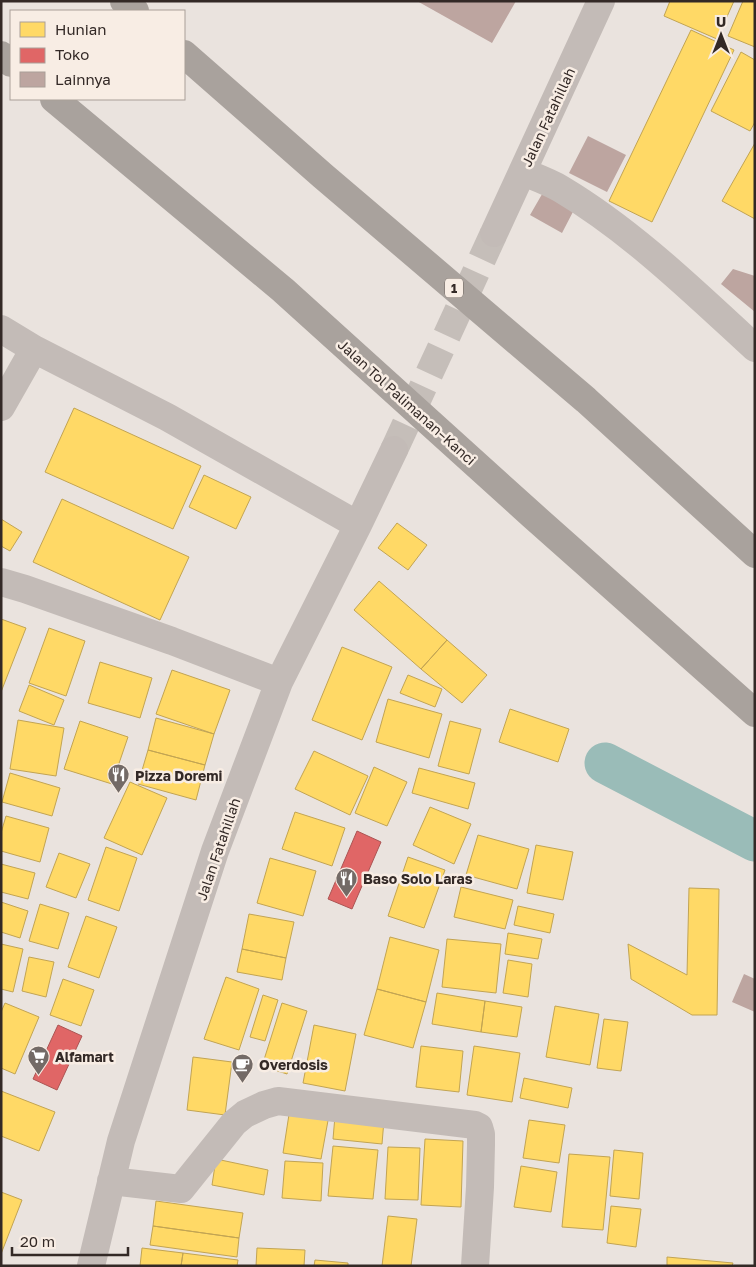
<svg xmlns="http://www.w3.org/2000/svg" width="756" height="1267" font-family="'Golos Text',sans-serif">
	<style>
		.homes { fill: #ffd966; stroke: #c2a453 }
		.shops { fill: #e06666; stroke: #ac5453 }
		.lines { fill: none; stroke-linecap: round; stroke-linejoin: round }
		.canal { stroke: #9abcb8; stroke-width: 41 }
		.building { fill: #bda5a0 }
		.minor-tunnel { stroke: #c5beb9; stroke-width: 28; stroke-dasharray: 28 14; stroke-linecap: butt }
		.minor { stroke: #c3bbb7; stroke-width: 28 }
		.highway { stroke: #a9a29d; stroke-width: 28 }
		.labels { text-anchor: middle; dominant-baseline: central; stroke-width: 5; stroke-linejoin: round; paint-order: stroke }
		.shield { fill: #f8ede4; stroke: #6e645f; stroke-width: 1 }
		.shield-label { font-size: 12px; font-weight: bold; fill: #332926 }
		.street-label { font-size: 14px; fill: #332926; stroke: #f8ede4 }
		.poi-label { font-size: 14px; font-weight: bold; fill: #332926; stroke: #f8ede4; text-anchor: start }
	</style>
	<rect width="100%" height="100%" fill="#eae3de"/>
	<!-- homes -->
	<path class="homes" d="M670,1H734L717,39L664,16Z
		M743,1H755V47L728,36Z
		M691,30L734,50L652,222L609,201Z
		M741,52L755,60V122L750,131L711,111Z
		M755,143V219L722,201Z
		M74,408L201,466L173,529L45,472Z
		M204,475L251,497L236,529L189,507Z
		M62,499L189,557L160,620L33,562Z
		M1,519L22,532L10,551L1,546Z
		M397,523L427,545L408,570L378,548Z
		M379,581L447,640L421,669L354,610Z
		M1,619L26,628L1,692Z
		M49,628L85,641L66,696L29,683Z
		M447,640L487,675L462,703L421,669Z
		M342,647L392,667L362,740L312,720Z
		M100,662L152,678L140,718L88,703Z
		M172,670L230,690L214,734L156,714Z
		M408,675L442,689L435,707L400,693Z
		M29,685L64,700L54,725L19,711Z
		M388,699L442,714L429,758L376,742Z
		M510,709L569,729L558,762L499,742Z
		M156,718L214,734L205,765L148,750Z
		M18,720L64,728L56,776L10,769Z
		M80,721L128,737L112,784L64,769Z
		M450,721L481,729L469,774L438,766Z
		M148,750L205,765L196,800L138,784Z
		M314,751L368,776L350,815L295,789Z
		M374,767L407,782L387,826L355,813Z
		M419,768L475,783L468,809L412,793Z
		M10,773L60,788L52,816L2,802Z
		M130,782L167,798L142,855L104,838Z
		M430,807L471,824L454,864L413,845Z
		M295,812L345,828L332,866L282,849Z
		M6,816L49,828L40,862L1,851V833Z
		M478,835L529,849L517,889L466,875Z
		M536,845L573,852L563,900L527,893Z
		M106,847L137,858L119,911L88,900Z
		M59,853L90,864L76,898L46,887Z
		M408,857L445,870L424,928L388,916Z
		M270,858L316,871L303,916L257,903Z
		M1,864L35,873L28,899L1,892Z
		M461,887L513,900L505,929L454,917Z
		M689,888L719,889L717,1015H692L631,979L628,944L687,975Z
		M1,902L28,911L20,938L1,932Z
		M40,904L69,913L58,949L29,941Z
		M518,906L554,914L550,933L514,925Z
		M249,914L294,922L286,958L242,949Z
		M86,916L117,927L99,978L68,967Z
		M508,933L542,939L538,959L505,954Z
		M390,937L439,950L426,1002L377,989Z
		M447,939L501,944L496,993L442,987Z
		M1,944L23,949L13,992L1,989Z
		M242,949L286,958L282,980L237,972Z
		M29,957L54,962L46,997L22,991Z
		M508,960L532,964L528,997L503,993Z
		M226,977L259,989L239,1050L204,1039Z
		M63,979L94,990L81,1026L50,1015Z
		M377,989L426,1002L413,1048L364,1035Z
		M437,993L485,1001L481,1032L432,1024Z
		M263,995L278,1000L265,1041L250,1037Z
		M485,1001L522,1007L517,1037L481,1032Z
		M5,1003L39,1017L15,1074L1,1068V1012Z
		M282,1003L307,1011L287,1074L262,1066Z
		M555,1006L599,1014L590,1065L546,1057Z
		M604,1019L628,1022L621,1071L597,1068Z
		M314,1025L356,1034L345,1091L303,1083Z
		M421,1046L463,1051L459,1092L416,1087Z
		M474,1046L520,1053L512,1102L467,1095Z
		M193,1057L232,1062L225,1115L187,1110Z
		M524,1078L572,1088L568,1108L520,1098Z
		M1,1091L55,1112L39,1151L1,1136Z
		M290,1108L329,1115L321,1159L283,1153Z
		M335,1116L384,1120L382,1144L333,1139Z
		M529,1120L565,1125L559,1163L523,1158Z
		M425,1139L463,1141L461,1207L421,1205Z
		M333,1146L378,1150L373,1199L328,1196Z
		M388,1147L420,1148L418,1200L385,1199Z
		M614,1150L643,1153L639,1199L610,1196Z
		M569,1154L610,1157L603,1230L562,1227Z
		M216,1159L268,1170L264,1195L212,1185Z
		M285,1161L323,1163L321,1201L282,1198Z
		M521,1166L557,1172L551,1212L514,1207Z
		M1,1192L22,1200L1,1254Z
		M156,1201L243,1213L239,1238L153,1226Z
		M611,1206L641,1209L636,1247L607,1243Z
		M388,1216L417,1219L411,1266H382Z
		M153,1226L239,1238L237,1257L150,1245Z
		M142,1248L183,1253L181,1266H140Z
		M257,1248L305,1250L304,1266H256Z
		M183,1253L238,1260L237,1266H181Z
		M667,1257L733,1263L732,1266H667Z
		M315,1260L348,1263V1266H314Z"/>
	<!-- shops -->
	<path class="shops" d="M357,831L381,842L352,909L328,899Z
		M58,1025L82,1036L57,1090L33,1079Z"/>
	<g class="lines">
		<!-- canal -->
		<path class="canal" d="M605,763L755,841"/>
	</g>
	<!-- building -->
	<path class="building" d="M417,1H516L492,43Z
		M588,136L626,155L607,192L569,173Z
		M545,189L576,206L562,233L530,215Z
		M733,269L755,276V312L721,284Z
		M744,974L755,979V1012L732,1002Z"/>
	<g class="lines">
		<!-- minor-tunnel -->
		<path class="minor-tunnel" d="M394,450L494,233"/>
		<!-- minor -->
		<path class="minor" d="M523,172C535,177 549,182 561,189C633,232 694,292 755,348
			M494,233L601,1
			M1,329L34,349L167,417L358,525
			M1,407L34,349
			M1,582L25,589L172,641L279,682
			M111,1181L181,1189L234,1123L245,1114L264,1105L278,1101L475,1125L479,1127L481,1134V1145L480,1187L475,1266
			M91,1266L121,1141L215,851L279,682L358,525L394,450"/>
		<!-- highway -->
		<path class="highway" d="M124,1L135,11
			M184,54L323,176L586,400L755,554
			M1,55L11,63
			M54,99L283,290L532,515L755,713"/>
	</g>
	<!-- icons -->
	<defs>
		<symbol id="restaurant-pin" viewBox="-11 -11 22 30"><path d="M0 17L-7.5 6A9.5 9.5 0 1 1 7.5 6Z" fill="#736a66" stroke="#f8ede4"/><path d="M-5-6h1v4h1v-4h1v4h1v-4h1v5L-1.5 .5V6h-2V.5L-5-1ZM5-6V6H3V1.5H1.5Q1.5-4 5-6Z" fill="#fff"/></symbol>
		<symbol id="supermarket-pin" viewBox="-11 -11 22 30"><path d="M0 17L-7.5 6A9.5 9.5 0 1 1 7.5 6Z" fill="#736a66" stroke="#f8ede4"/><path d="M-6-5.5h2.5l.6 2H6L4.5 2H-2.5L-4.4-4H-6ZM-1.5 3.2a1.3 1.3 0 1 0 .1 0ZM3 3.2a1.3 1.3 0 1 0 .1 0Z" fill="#fff"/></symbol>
		<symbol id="cafe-pin" viewBox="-11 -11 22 30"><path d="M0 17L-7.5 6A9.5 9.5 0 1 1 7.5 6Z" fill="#736a66" stroke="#f8ede4"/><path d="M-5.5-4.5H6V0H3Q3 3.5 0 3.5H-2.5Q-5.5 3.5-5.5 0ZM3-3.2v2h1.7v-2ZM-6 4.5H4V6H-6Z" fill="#fff"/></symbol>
	</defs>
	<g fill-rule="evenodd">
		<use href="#restaurant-pin" x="106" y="762" width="25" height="34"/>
		<use href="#restaurant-pin" x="334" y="866" width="25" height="34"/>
		<use href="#supermarket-pin" x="26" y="1044" width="25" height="34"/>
		<use href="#cafe-pin" x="230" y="1052" width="25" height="34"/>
	</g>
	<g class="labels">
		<!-- shield labels -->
		<rect class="shield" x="445" y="278.5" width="18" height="19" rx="4"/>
		<g class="shield-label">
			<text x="454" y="288">1</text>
		</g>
		<!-- street labels -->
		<g class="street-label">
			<text transform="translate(548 117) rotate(-65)">Jalan Fatahillah</text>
			<text transform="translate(407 402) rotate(42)">Jalan Tol Palimanan–Kanci</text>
			<text transform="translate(218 849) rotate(-71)">Jalan Fatahillah</text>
		</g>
		<!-- poi labels -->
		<g class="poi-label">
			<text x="135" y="775">Pizza Doremi</text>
			<text x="363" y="878">Baso Solo Laras</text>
			<text x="55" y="1056">Alfamart</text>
			<text x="259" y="1064">Overdosis</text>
		</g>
	</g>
	<!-- border -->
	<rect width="756" height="1267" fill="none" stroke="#332926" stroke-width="5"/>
	<!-- legend -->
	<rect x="10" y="10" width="175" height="90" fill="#f8ede4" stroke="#a99f98"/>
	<rect x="20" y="22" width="25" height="15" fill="#ffd966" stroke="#a99f98"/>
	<text x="55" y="35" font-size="15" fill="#332926">Hunian</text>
	<rect x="20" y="48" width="25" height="15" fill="#e06666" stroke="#a99f98"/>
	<text x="55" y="60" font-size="15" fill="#332926">Toko</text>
	<rect x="20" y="72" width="25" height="15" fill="#bda5a0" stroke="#a99f98"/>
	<text x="55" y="85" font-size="15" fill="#332926">Lainnya</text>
	<!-- north arrow -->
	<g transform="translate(721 35)" stroke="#f8ede4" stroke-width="4" paint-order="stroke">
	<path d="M0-4L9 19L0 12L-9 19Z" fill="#332926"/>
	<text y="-8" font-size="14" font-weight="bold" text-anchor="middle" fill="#332926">U</text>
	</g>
	<!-- scale -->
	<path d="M12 1247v8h116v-8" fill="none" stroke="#332926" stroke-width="2.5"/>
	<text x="20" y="1247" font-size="15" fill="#332926" stroke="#f8ede4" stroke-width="4" paint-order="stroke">20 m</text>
</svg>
